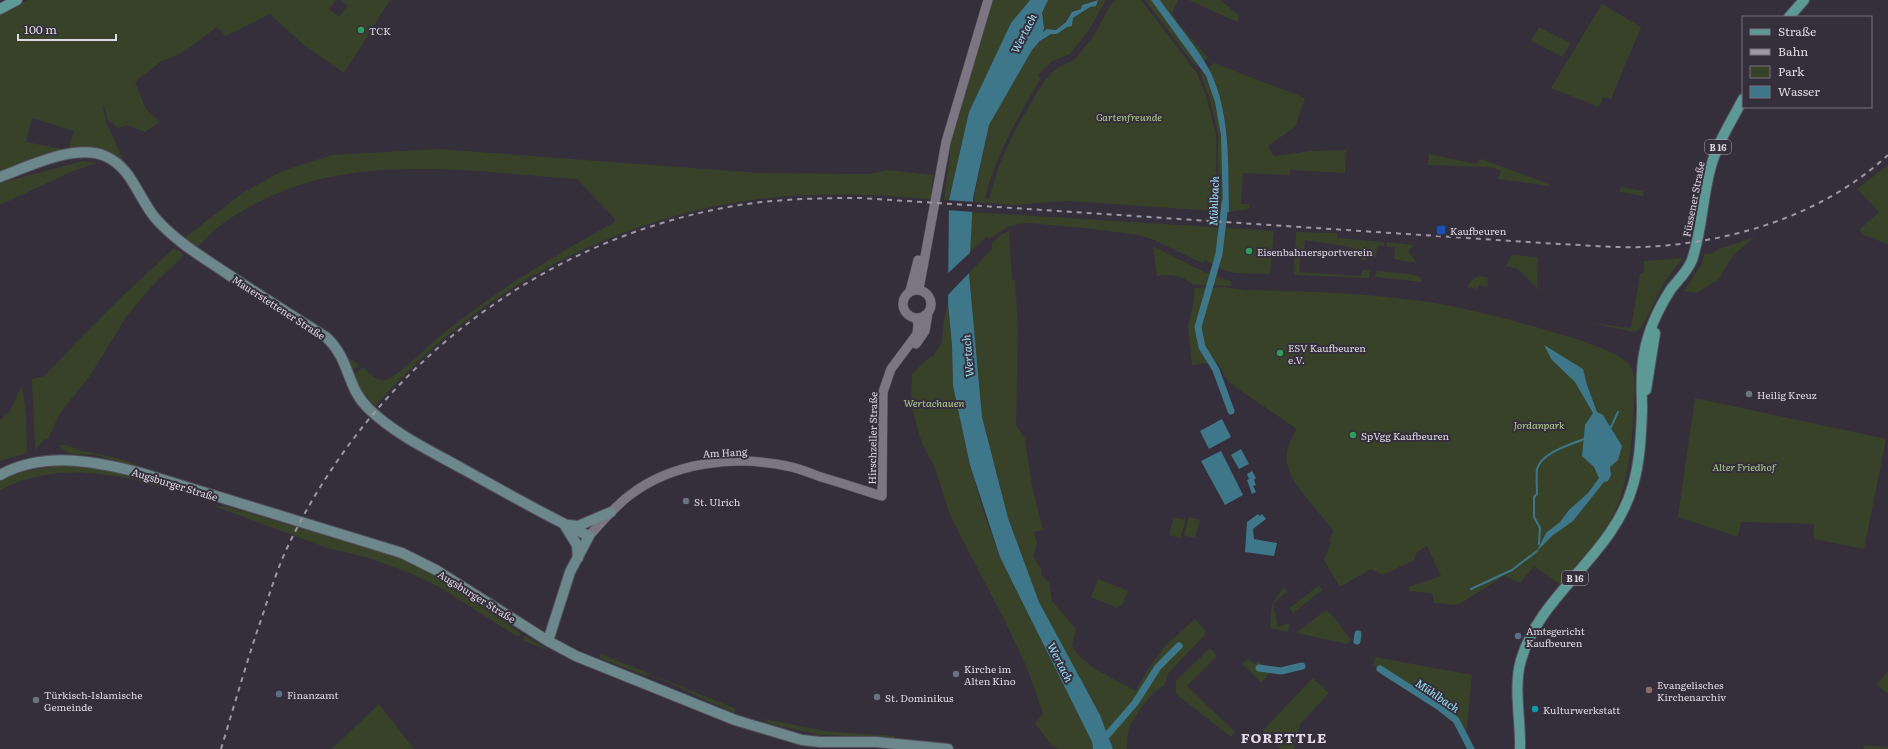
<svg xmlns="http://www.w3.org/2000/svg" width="1888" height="749" font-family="Literata,serif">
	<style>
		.green { fill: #374229; fill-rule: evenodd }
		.water { fill: #3e778a }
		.pier { fill: #352f3c }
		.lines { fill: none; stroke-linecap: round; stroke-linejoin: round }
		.stream { stroke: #3e778a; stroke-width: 2 }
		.canal { stroke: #3e778a; stroke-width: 7 }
		.tertiary-casing { stroke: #534e59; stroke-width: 10 }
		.secondary-casing { stroke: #534e59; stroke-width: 12 }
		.primary-casing { stroke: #534e59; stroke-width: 12 }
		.tertiary { stroke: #7b7584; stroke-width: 9 }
		.secondary { stroke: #6c888c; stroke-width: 10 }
		.primary { stroke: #5d9a95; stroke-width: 10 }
		.rail { stroke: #9d98a3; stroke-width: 2; stroke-dasharray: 5 5; stroke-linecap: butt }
		.leisure-dot { fill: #2e9e5b; stroke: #352f3c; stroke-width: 1.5 }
		.transit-dot { fill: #1a4fb4; stroke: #352f3c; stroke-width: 1.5 }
		.worship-dot { fill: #6b7280; stroke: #352f3c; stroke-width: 1.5 }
		.service-dot { fill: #5c6f8a; stroke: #352f3c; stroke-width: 1.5 }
		.education-dot { fill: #8d6e63; stroke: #352f3c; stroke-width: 1.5 }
		.culture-dot { fill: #0f9aa8; stroke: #352f3c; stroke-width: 1.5 }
		.labels { text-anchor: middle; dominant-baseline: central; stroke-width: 4; stroke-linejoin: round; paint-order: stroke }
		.shield { fill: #352f3c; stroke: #aba7b1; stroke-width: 1 }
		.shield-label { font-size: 9px; font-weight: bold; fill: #dedae3 }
		.poi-label { font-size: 10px; fill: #dedae3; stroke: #352f3c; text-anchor: start }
		.park-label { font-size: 10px; font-style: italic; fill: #b0ce8a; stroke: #352f3c }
		.street-label { font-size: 10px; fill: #dedae3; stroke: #352f3c }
		.water-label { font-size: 11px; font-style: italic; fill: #9be2fa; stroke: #352f3c }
		.district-label { font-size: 14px; font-weight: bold; letter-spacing: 1px; fill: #e3dbec; stroke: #352f3c }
	</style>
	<rect width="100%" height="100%" fill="#352f3c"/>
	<!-- green -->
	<path class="green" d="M28,0H336L329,9L339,17L348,6L341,0H390L344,73L305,46L270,14L226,36L217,27L182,53L160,62L135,82L146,109L159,122L145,132L127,125L118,128L107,119L105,107H103L106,122L127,168L96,150L0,174V14ZM32,118L74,131L68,150L26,142Z
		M991,0H1030L1011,24L969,112L949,200H944L950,155L949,142Z
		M1048,0H1095L1082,5L1081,9C1071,10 1066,23 1056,30L1049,29L1042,32V13Z
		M1098,0H1106L1087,33L1070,54L1051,62L1038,75L1041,78C1018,117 996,154 985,198L989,199L999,165L1016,128L1044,81L1056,69L1075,59L1093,37L1111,4L1115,0H1141L1197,73L1206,96L1216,134L1217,211L1067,201L1014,205L973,202L989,125L1032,50C1041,39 1057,28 1072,26L1073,18L1097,3Z
		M1145,0H1151L1198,65L1196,66L1192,62Z
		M1160,0H1178L1172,13L1178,23L1208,58L1204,61Z
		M1189,0H1220L1239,15L1237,22Z
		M1602,4L1641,27L1611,99L1603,97L1599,107L1551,88Z
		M1539,27L1570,43L1563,57L1531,41Z
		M1214,63L1305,98L1295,127L1268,146L1274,156L1311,151L1346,150L1345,173L1290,170V175L1243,173L1241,204H1249V209L1229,212C1228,164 1232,111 1208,68Z
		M1202,71C1226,105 1222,172 1223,212H1221L1218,165V133L1209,97L1200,73Z
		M438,149L760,173L868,174L888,170L933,175L931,199C874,194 816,192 759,199C608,219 472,293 373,409L367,402L353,375L363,367C372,376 377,384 391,378C411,364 427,346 446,331C499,289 556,254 615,222V219L577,179C492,173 389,158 306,183C280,190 238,211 217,228C210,234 203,242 195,249L183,239L244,192L282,171L332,155Z
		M1429,154L1476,164L1481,159L1549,184V186L1498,179L1501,171L1491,167L1428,165Z
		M83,161L97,163L73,171L0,205V183Z
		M1888,165V244L1864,235L1859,230L1879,212L1857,189Z
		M1621,187L1644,191L1643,196L1620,192Z
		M972,212L1274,231L1270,274L1235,273L1224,270L1205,260L1202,263L1154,240L1138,235L1093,229L1030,223L1018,224L1008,227L989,239L986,237L969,253Z
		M1009,231L1012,280H1015L1018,327L1016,425L1025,439L1032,486L1043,530L1034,532L1037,544L1033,556L1041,569V575L1049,582L1052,601L1076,629L1072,646C1085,668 1115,679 1136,691L1148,669L1166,645L1195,619L1206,631L1204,636L1169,672L1164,686C1152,690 1130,721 1128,733C1127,738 1127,744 1127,749H1113L1100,715L1039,602L1008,518L982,417L969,273L992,249V243L1002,234Z
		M1296,232L1337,233V238L1384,242V246H1377L1376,258L1367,257L1366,260H1362L1350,247L1305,240L1304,251H1301L1299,272L1361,276L1362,270L1370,271L1369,278L1294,275Z
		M1755,237L1733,255L1719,279L1697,293L1684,291L1702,264L1704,254L1713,253L1721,248Z
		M1387,242L1414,245L1408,251L1417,263L1394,259L1395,247H1387Z
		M1153,246L1202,271L1230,281L1232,286L1193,285C1183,275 1171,274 1157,276Z
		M174,248L184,255L153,285L126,317L90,376L60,413L48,439L44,440L35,450L32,379L44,376L115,303Z
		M1511,255L1538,257L1537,285L1540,291L1518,269L1506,266Z
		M1683,258L1665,281L1642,327L1634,332L1591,323L1631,328L1640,274L1644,272V261Z
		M1377,271L1409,274L1420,277L1422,282L1375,277Z
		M1478,276L1486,277L1489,279L1487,287L1479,285L1478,289L1467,287L1472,280Z
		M1224,287L1248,291L1247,290C1306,291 1364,293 1422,301C1467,308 1512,320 1556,333C1572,337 1618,352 1629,364C1637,373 1634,392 1634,404C1632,444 1629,490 1608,525C1596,546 1578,567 1562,586L1534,566L1520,583L1504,576L1458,605L1434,603L1432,593L1409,591L1408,587L1441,576L1427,546L1417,552L1414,560L1383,575L1371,569L1340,587L1324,560L1331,542L1329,540L1334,531C1326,522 1318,512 1310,502C1289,477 1277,459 1297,429L1238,389L1227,380L1217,362L1192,365L1188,326L1194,300V288Z
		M948,303L952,345L953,386L970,465L984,513L1000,557L1092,742L1093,749H1060L1051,745L1035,723L1043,714L1028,670L1004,619L960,535L949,512L934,465L922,444L911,404L912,374L925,361L933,356L942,342L944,320Z
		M344,355L360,365L351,371Z
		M22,385L26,415L27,453L0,461V420L10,411Z
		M1695,398L1886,439L1864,549L1814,539V524L1741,522L1738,537L1678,517Z
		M59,445H67L79,450L120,459L167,477L96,455L71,454L64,451Z
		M55,466H81L107,469L163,486C156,488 140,480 131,479C84,470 44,468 0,490V480C18,472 36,469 55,466Z
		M214,506L228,507L400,558L433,574L521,633L518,637L439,587L410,573L372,559L325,547Z
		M1174,517L1186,520L1180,538L1169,535Z
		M1189,517L1200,520L1195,538L1184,535Z
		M1098,579L1128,591L1122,605H1119L1117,608L1091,597Z
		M1319,585L1322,590L1293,613L1290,608Z
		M1284,587L1287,591L1273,604L1278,627L1288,623L1289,625L1288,632L1270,628L1272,604Z
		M1326,610L1334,617L1350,639L1348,644L1296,633Z
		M525,636L545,648L544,649L523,640Z
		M1210,648L1217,656L1187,686L1235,732L1231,737L1176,694V681L1179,678Z
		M601,654L736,709L734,713L649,674L647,676L599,658Z
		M1375,657L1472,675L1466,736L1457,720L1439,705L1380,668L1373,666Z
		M1248,659L1255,664L1258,661L1270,673L1261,683L1243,664Z
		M1888,671V694L1877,684Z
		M1313,678L1329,693L1300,724L1294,749H1281L1263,730Z
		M379,704L414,749H332Z
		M764,719L824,731L895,736L894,738L821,735L770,724Z
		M1865,745L1888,747V749H1863Z"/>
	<!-- water -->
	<path class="water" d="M1030,0H1048L1042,13L1044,28L1043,32L1047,29L1056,30L1066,22L1072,12L1081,9L1082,5L1098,0L1096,6L1090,7L1073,18L1072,26L1067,27L1057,34H1051L1040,41L1032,50L989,125L973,198L969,273L982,417L1008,518L1039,602L1100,715L1113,749H1093L1092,742L1000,557L970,465L953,386L952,345L948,303L949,200L969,112L1011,23Z
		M1151,0H1160C1176,23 1199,49 1211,73C1231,116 1228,166 1229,212H1223L1221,136L1215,102L1206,76Z
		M1544,345L1583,369L1587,385L1597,412L1603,415L1622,446L1618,460L1610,467L1611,475L1608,481L1604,482L1573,521L1552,536L1537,551L1546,533L1560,522L1569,510L1588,493L1599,478L1594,467L1582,456L1585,425L1593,413L1575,382L1552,360Z
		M1222,419L1231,437L1209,449L1200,431Z
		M1241,449L1249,464L1239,469L1231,455Z
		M1221,451L1243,495L1225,505L1201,461Z
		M1252,471L1256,478L1254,480L1256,485L1253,486L1256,492L1252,494L1247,480L1249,479L1247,474Z
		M1258,514L1260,516L1262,514L1266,519L1253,529L1254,539L1277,543L1274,556L1245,552L1247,522Z"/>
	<!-- pier -->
	<path class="pier" d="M947,200L975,202L974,212L947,210Z
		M972,251L971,271L946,297V275Z"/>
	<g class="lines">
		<!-- stream -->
		<path class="stream" d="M1611,427L1618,412
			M1539,544L1540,528L1534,517V497L1537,494C1537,486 1536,476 1537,469C1542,452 1570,445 1584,439
			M1471,589L1512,570L1537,551"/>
		<!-- canal -->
		<path class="canal" d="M1225,203L1219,254L1198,327L1202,347L1216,370L1231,411
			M1357,641L1358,634
			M1259,668L1281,671L1302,666
			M1380,669L1438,706L1456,720L1471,749
			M1102,741L1135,703L1158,667L1179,646"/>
		<defs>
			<path id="tertiary" d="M919,289L946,142L988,0
				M903 304a14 14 0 1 1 28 0a14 14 0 1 1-28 0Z
				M910,291L918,260
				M916,344L925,331L928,313
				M589,536C602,522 614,507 630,495C673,462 734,455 787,466C798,468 810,473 821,477C842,483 862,490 882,496L883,392L891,369L917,334L918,324L916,318"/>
			<path id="secondary" d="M0,177C28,167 75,143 105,156C133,168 138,199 157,220C178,243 204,258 229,275C261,296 294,317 326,337C351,360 346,388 369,409C396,435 431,451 463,469C505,492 546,516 589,536L570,572L548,641
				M0,475C44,451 95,461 141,473L402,553L436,570L548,641L576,656L735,720L802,740L820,742H876L948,749
				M564,524L577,545L578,558
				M569,525L578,526L611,512"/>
			<path id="primary" d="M0,9L17,0
				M1789,17L1804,0
				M1646,390L1655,333
				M1520,749C1521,721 1513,687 1521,660C1540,593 1614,555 1633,485C1640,462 1641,435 1642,411C1642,392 1640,373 1644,354C1648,331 1658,309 1671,289C1678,280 1688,271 1692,260C1702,231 1702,200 1710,170C1716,145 1731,122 1743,99"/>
		</defs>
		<!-- tertiary casing -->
		<use href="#tertiary" class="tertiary-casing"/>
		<!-- secondary casing -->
		<use href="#secondary" class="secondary-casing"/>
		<!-- primary casing -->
		<use href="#primary" class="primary-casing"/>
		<!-- tertiary -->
		<use href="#tertiary" class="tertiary"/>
		<!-- secondary -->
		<use href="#secondary" class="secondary"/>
		<!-- primary -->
		<use href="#primary" class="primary"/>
		<!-- rail -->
		<path class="rail" d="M221,749C235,703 248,657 264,611C271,589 278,567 288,546C371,372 533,244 723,208C768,199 815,198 861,198L1558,244C1586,245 1615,248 1643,247C1731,243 1822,216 1888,155"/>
	</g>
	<!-- markers -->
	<g class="leisure-dot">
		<circle cx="361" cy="30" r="4"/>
		<circle cx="1249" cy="251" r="4"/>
		<circle cx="1280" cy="353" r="4"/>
		<circle cx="1353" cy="435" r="4"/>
	</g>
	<rect class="transit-dot" x="1436" y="225" width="10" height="10" rx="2"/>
	<g class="worship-dot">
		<circle cx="1749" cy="394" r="4"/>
		<circle cx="686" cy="501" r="4"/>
		<circle cx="956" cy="674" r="4"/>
		<circle cx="877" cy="697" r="4"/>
		<circle cx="36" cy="700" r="4"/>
	</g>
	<g class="service-dot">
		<circle cx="1518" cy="636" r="4"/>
		<circle cx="279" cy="694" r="4"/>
	</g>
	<circle class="education-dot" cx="1649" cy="690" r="4"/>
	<circle class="culture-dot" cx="1535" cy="709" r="4"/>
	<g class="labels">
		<!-- shield labels -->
		<g class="shield">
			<rect x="1705" y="140" width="26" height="14" rx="3"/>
			<rect x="1562" y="571" width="26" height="14" rx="3"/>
		</g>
		<g class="shield-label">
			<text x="1718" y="147">B 16</text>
			<text x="1575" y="578">B 16</text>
		</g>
		<!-- poi labels -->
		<g class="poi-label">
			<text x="369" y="30">TCK</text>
			<text x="1450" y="230">Kaufbeuren</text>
			<text x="1257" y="251">Eisenbahnersportverein</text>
			<text x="1288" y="347">ESV Kaufbeuren<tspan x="1288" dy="12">e.V.</tspan></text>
			<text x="1757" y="394">Heilig Kreuz</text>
			<text x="1361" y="435">SpVgg Kaufbeuren</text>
			<text x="694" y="501">St. Ulrich</text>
			<text x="1526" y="630">Amtsgericht<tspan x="1526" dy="12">Kaufbeuren</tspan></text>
			<text x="964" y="668">Kirche im<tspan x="964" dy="12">Alten Kino</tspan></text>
			<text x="1657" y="684">Evangelisches<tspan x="1657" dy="12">Kirchenarchiv</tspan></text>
			<text x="44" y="694">Türkisch-Islamische<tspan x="44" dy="12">Gemeinde</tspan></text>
			<text x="287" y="694">Finanzamt</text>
			<text x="885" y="697">St. Dominikus</text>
			<text x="1543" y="709">Kulturwerkstatt</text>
		</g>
		<!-- park labels -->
		<g class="park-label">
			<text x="1129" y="116">Gartenfreunde</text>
			<text x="934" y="402">Wertachauen</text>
			<text x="1539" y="424">Jordanpark</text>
			<text x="1744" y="466">Alter Friedhof</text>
		</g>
		<!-- street labels -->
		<g class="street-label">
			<text transform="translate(1693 199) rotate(-79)">Füssener Straße</text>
			<text transform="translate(279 307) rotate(33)">Mauerstettener Straße</text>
			<text transform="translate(872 438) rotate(-89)">Hirschzeller Straße</text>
			<text transform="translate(725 452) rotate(-3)">Am Hang</text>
			<text transform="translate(175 484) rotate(17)">Augsburger Straße</text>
			<text transform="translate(477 596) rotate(32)">Augsburger Straße</text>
		</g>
		<!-- water labels -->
		<g class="water-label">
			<text transform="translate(1023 33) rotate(-63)">Wertach</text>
			<text transform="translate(1213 201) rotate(-88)">Mühlbach</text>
			<text transform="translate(967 356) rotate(-95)">Wertach</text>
			<text transform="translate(1061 662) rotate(63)">Wertach</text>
			<text transform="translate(1438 695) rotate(34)">Mühlbach</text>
		</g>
		<!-- district labels -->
		<g class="district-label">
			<text x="1284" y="737">FORETTLE</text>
		</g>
	</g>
	<!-- legend -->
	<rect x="1742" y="16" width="130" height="92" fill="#352f3c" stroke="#79737f"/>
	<rect x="1750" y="29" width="20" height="6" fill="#5d9a95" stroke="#79737f"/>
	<text x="1778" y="36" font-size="12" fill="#dedae3">Straße</text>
	<rect x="1750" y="49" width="20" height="6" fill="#9d98a3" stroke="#79737f"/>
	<text x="1778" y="56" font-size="12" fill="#dedae3">Bahn</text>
	<rect x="1750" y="66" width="20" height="12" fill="#374229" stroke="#79737f"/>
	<text x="1778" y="76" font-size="12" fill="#dedae3">Park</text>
	<rect x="1750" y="86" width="20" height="12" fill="#3e778a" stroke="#79737f"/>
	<text x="1778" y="96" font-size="12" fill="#dedae3">Wasser</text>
	<!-- scale -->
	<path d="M18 34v6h98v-6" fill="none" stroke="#dedae3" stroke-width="2"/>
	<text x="24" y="34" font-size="12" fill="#dedae3" stroke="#352f3c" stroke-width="3" paint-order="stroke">100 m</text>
</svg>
